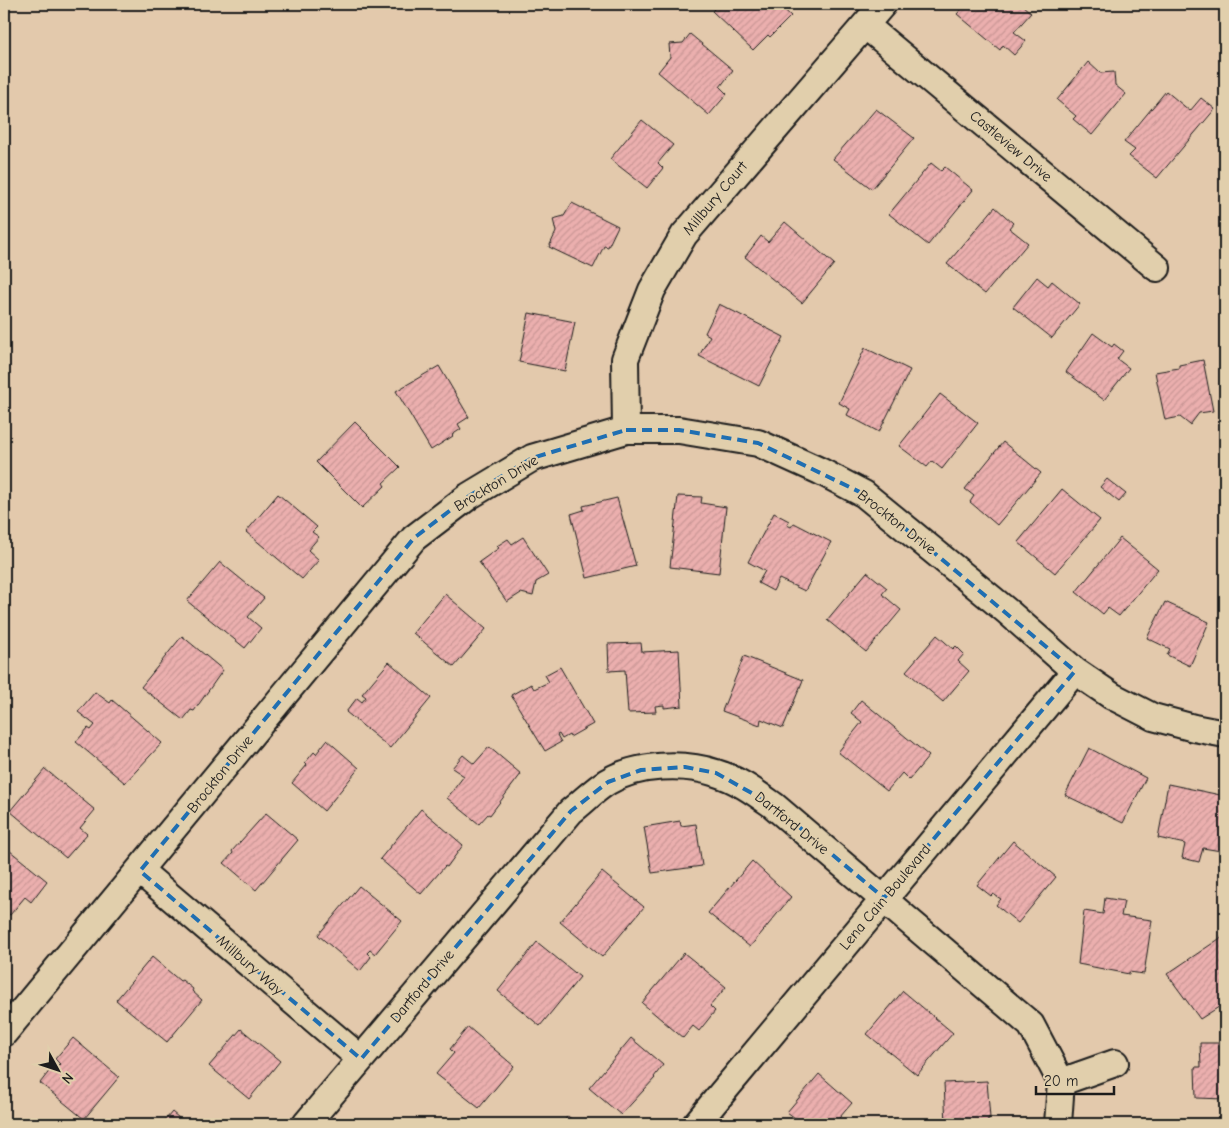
<svg xmlns="http://www.w3.org/2000/svg" width="1229" height="1128" font-family="'Comic Neue',sans-serif">
	<style>
		.building { fill: url(#building-hatch); stroke: #1c1c1c }
		.lines { fill: none; stroke-linecap: round; stroke-linejoin: round }
		.minor-casing { stroke: #1c1c1c; stroke-width: 30 }
		.minor { stroke: #e1cfac; stroke-width: 26 }
		.marked { fill: none; stroke: #1f6fb2; stroke-width: 4; stroke-dasharray: 10 6; stroke-linejoin: round }
		.labels { text-anchor: middle; dominant-baseline: central; stroke-width: 4.5; stroke-linejoin: round; paint-order: stroke }
		.street-label { font-size: 15px; fill: #1c1c1c; stroke: #e1cfac }
	</style>
	<defs>
		<pattern id="building-hatch" width="6" height="6" patternUnits="userSpaceOnUse" patternTransform="scale(1.25)"><rect width="6" height="6" fill="#ebafae"/><path d="M-1 1l2-2M0 6l6-6M5 7l2-2" fill="none" stroke="#c99695"/></pattern>
	</defs>
	<rect width="100%" height="100%" fill="#e3c9ac"/>
	<filter id="ink" filterUnits="userSpaceOnUse"><feTurbulence type="fractalNoise" baseFrequency=".02" numOctaves="2"/><feDisplacementMap in="SourceGraphic" scale="10" xChannelSelector="R" yChannelSelector="G"/><feConvolveMatrix kernelMatrix="1 2 1 2 8 2 1 2 1" color-interpolation-filters="sRGB"/></filter>
	<g filter="url(#ink)">
		<!-- building -->
		<path class="building" d="M719,4H778L791,16L770,37L768,35L753,50L712,11Z
			M966,4H1021L1031,13L1014,32L1026,41L1014,55L1003,45L1000,50L957,14Z
			M690,34L733,70L720,87L727,94L709,115L658,72L670,57L669,44L683,43Z
			M1088,62L1100,73L1114,72L1115,85L1126,94L1092,135L1073,119L1076,116L1057,100Z
			M1166,91L1190,111L1201,98L1215,109L1157,178L1129,156L1135,150L1124,142Z
			M876,109L914,138L872,189L833,159Z
			M642,120L673,145L658,163L663,168L647,188L610,159Z
			M931,163L941,171L945,167L973,190L928,245L889,214Z
			M572,203L618,226L608,247L604,246L593,268L549,247L556,232L553,219L564,216Z
			M995,207L1013,223L1009,228L1028,243L985,294L947,264Z
			M785,222L834,264L802,303L745,257L761,236L768,242Z
			M1037,277L1048,286L1052,281L1080,304L1052,338L1013,307Z
			M719,304L784,337L759,386L699,356L710,336L705,333Z
			M529,313L575,322L565,371L519,362Z
			M1093,333L1112,347L1114,344L1123,351L1117,359L1129,368L1104,400L1066,372Z
			M865,348L910,370L879,432L847,415L850,409L839,403Z
			M1203,360L1213,411L1199,413L1190,425L1180,417L1165,420L1155,372L1179,368V365Z
			M439,366L469,417L458,424L461,429L452,435L453,436L431,450L396,391Z
			M940,394L978,423L942,469L932,461L927,467L899,446Z
			M355,422L400,467L383,483L385,486L362,508L316,462Z
			M1003,442L1041,473L997,525L970,502L974,496L965,489Z
			M1107,479L1126,494L1119,502L1100,487Z
			M1062,489L1100,520L1055,573L1018,542Z
			M278,494L317,527L312,532L319,537L308,550L319,560L302,579L246,532Z
			M678,496L702,497L701,503L726,507L719,573L670,567Z
			M617,498L636,566L587,578L571,514L584,510L583,506Z
			M774,513L789,521L787,525L791,527L794,523L831,542L805,591L779,579L773,591L758,583L765,571L748,562Z
			M523,537L548,575L536,582L533,596L521,593L507,602L479,562L499,548L497,546L508,539L512,544Z
			M1120,538L1158,569L1119,616L1108,608L1103,614L1076,592Z
			M220,562L264,598L248,617L261,628L245,648L187,601Z
			M867,572L887,588L882,594L901,610L866,652L827,620Z
			M445,594L486,629L454,667L413,633Z
			M1165,602L1209,622L1190,666L1167,655L1170,649L1147,638Z
			M937,635L953,649L956,646L964,654L958,661L969,671L943,702L906,671Z
			M182,636L223,670L194,711L191,710L183,720L141,687Z
			M641,643L642,652L679,650L682,706L664,708V705L655,706L656,712L628,713L625,670L609,671L608,644Z
			M744,656L803,680L783,728L761,719L760,725L722,711Z
			M389,662L431,698L390,748L346,712L357,698L362,702L366,697L362,694Z
			M560,667L593,724L570,737L569,735L562,739L559,734L557,735L561,742L545,751L511,695L531,684L534,689L549,682L545,675Z
			M95,692L110,703L112,700L162,743L125,783L76,742L88,728L91,730L95,725L78,712Z
			M861,700L929,756L909,780L902,773L887,791L838,752L862,722L851,713Z
			M327,740L359,768L324,811L292,783L307,765L305,763L314,752L316,754Z
			M489,747L521,774L490,815L488,814L479,824L447,798L464,776L452,768L463,755L474,764Z
			M1089,748L1146,778L1123,823L1065,795Z
			M45,769L95,810L80,828L87,834L66,858L10,811Z
			M1168,784L1225,796V830L1221,851L1203,848L1199,862L1182,858L1185,844L1158,838Z
			M421,809L463,845L447,867L445,866L421,894L380,859Z
			M266,813L298,840L256,890L224,863L233,853L232,851Z
			M680,821L681,826L696,824L702,866L652,873L644,827Z
			M1013,841L1056,877L1018,923L996,905L1001,899L993,894L991,896L977,885Z
			M4,846L47,881L31,902L25,897L10,915L4,911Z
			M752,861L791,897L750,947L708,913Z
			M602,872L644,907L602,957L560,922Z
			M359,886L402,921L375,954L370,950L367,953L371,957L360,971L318,935Z
			M1105,898L1124,901L1121,916L1152,920L1144,974L1129,972V974L1078,964L1084,911L1103,914Z
			M1225,935V1003L1200,1019L1167,974Z
			M537,942L580,977L540,1026L498,991Z
			M684,953L726,987L710,1006L715,1011L699,1031L693,1026L683,1038L642,1003Z
			M152,957L180,981L182,980L193,989L192,991L202,1000L167,1042L116,1000Z
			M903,991L953,1033L917,1075L867,1034Z
			M468,1027L514,1066L479,1108L436,1074L454,1053L450,1049Z
			M241,1029L280,1061L249,1099L209,1066Z
			M73,1038L119,1077L84,1119L40,1083L51,1069L53,1071L60,1064L55,1059Z
			M631,1038L663,1065L654,1077L655,1078L621,1115L589,1088Z
			M1200,1043H1225V1099L1196,1098L1195,1067H1201Z
			M819,1074L852,1103L834,1124H803L787,1112Z
			M987,1081L990,1118H988V1124H946L944,1083Z
			M172,1112L186,1124H162Z
			M568,1116L577,1124H561Z"/>
		<g class="lines">
			<defs>
				<path id="minor" d="M865,25L1157,268
					M626,430L625,359L652,290L684,235L883,4
					M140,871L361,1059
					M4,1033L414,538L469,496L532,458L626,430H679L758,443L820,471L864,494L1008,612L1075,671L1112,696L1153,717L1194,728L1225,734
					M1061,1082L1115,1063
					M306,1124L571,811C583,802 594,790 607,782C637,764 684,762 716,773C737,779 756,793 773,805L1031,1025L1061,1082L1058,1124
					M696,1124L1075,671"/>
			</defs>
			<!-- minor casing -->
			<use href="#minor" class="minor-casing"/>
			<!-- minor -->
			<use href="#minor" class="minor"/>
		</g>
	</g>
	<!-- marked area -->
	<path class="marked" d="M626,430H679L758,443L864,494L1075,671L884,898L773,805L716,773L685,767L641,770L608,782L571,811L361,1059L140,871L414,538L469,496L532,458Z"/>
	<g class="labels">
		<!-- street labels -->
		<g class="street-label">
			<text transform="translate(1011 146) rotate(40)">Castleview Drive</text>
			<text transform="translate(715 198) rotate(-50)">Millbury Court</text>
			<text transform="translate(496 483) rotate(-31)">Brockton Drive</text>
			<text transform="translate(897 522) rotate(38)">Brockton Drive</text>
			<text transform="translate(220 774) rotate(-51)">Brockton Drive</text>
			<text transform="translate(792 823) rotate(39)">Dartford Drive</text>
			<text transform="translate(885 897) rotate(-50)">Lena Cain Boulevard</text>
			<text transform="translate(250 965) rotate(41)">Millbury Way</text>
			<text transform="translate(422 986) rotate(-50)">Dartford Drive</text>
		</g>
	</g>
	<!-- margin -->
	<rect width="1229" height="1128" fill="none" stroke="#e1cfac" stroke-width="20"/>
	<rect x="10" y="10" width="1209" height="1108" fill="none" stroke="#1c1c1c" stroke-width="2" filter="url(#ink)"/>
	<!-- north arrow -->
	<g transform="translate(58 1070) rotate(130)" stroke="#e1cfac" stroke-width="4" paint-order="stroke">
	<path d="M0-4L9 19L0 12L-9 19Z" fill="#1c1c1c"/>
	<text y="-8" font-size="14" font-weight="bold" text-anchor="middle" fill="#1c1c1c">N</text>
	</g>
	<!-- scale -->
	<path d="M1036 1086v8h78v-8" fill="none" stroke="#1c1c1c" stroke-width="2.5"/>
	<text x="1044" y="1086" font-size="15" fill="#1c1c1c" stroke="#e1cfac" stroke-width="4" paint-order="stroke">20 m</text>
</svg>
